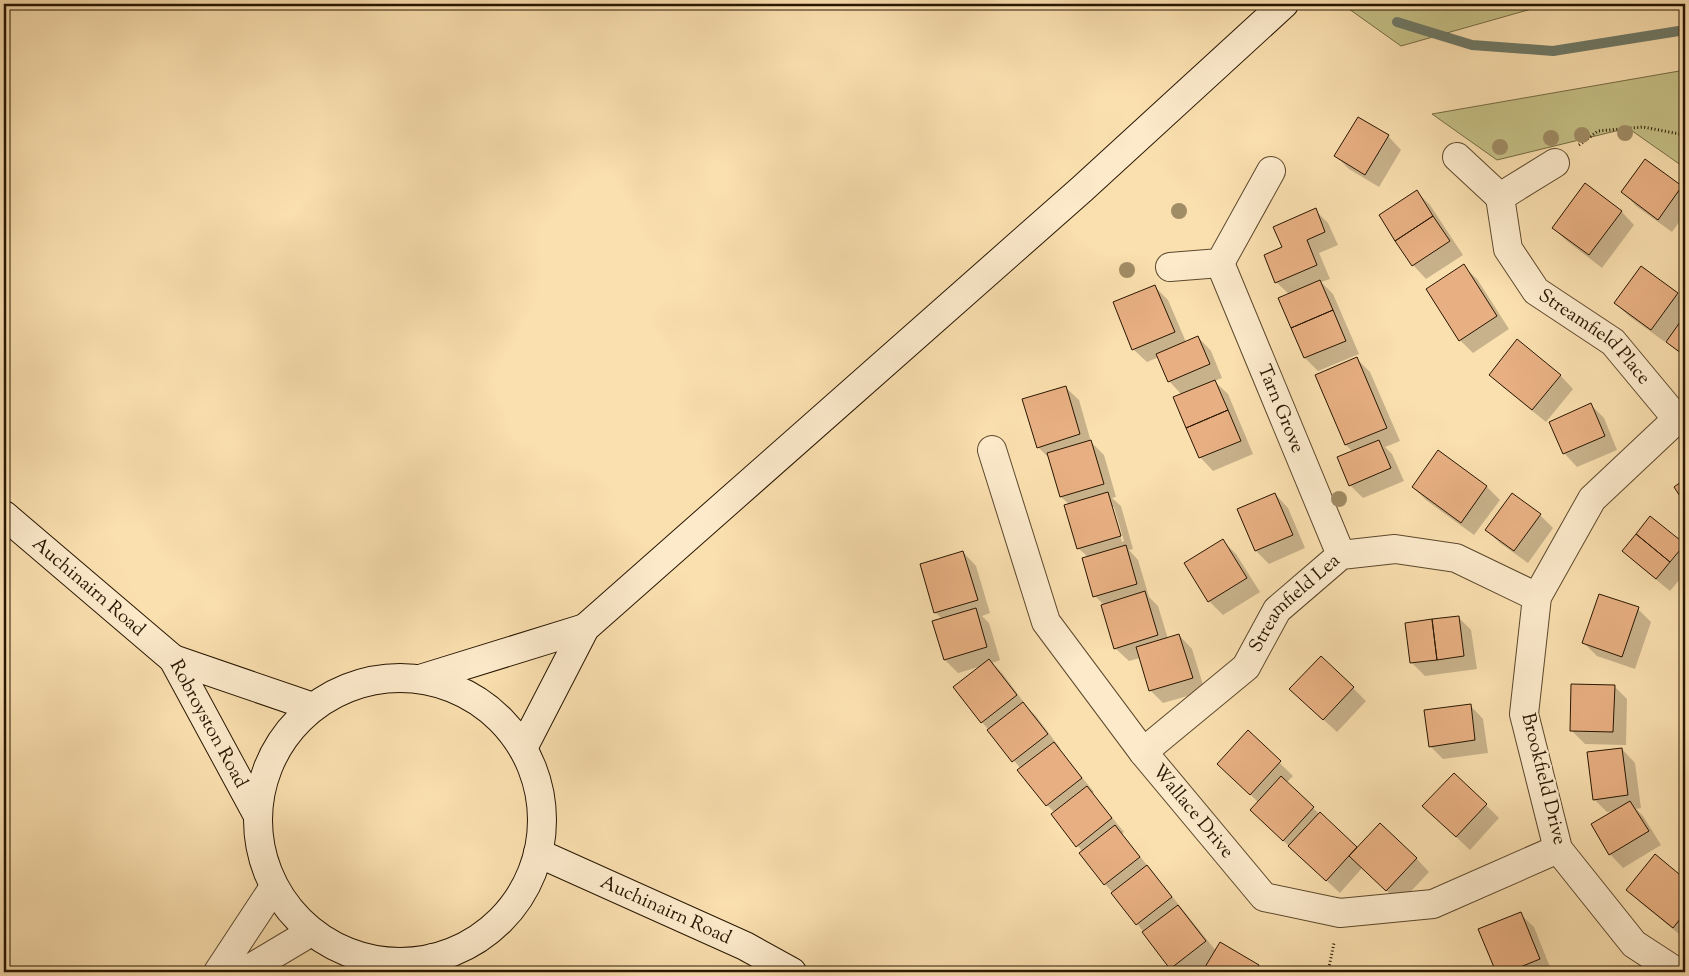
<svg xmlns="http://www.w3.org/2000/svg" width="1689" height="976" font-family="'Sorts Mill Goudy',serif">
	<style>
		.green { fill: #c5c086; stroke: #766b44 }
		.shadow { fill: #0003; fill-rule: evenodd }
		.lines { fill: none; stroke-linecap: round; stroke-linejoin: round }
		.stream { stroke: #6f7a68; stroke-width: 10 }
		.building { fill: #e8b082; stroke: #281601 }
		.minor-casing { stroke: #5c482c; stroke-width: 30 }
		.tertiary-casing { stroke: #5c482c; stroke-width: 30 }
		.secondary-casing { stroke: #281601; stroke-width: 30 }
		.path { stroke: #281601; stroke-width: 3; stroke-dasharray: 1 2.5; stroke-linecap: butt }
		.minor { stroke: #fceacb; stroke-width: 28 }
		.tertiary { stroke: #fceacb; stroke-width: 28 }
		.secondary { stroke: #fceacb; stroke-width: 28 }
		.tree { fill: #a08c65 }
		.labels { text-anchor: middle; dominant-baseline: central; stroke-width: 4.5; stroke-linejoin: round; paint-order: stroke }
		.street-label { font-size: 19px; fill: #281601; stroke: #fceacb }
	</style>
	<rect width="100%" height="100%" fill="#fadfaf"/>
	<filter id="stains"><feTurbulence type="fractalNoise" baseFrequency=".004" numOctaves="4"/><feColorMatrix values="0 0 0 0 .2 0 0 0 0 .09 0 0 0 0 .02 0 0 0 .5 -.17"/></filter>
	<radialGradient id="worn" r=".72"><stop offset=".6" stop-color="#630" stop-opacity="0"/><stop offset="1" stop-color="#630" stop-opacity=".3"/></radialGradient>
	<!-- green -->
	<path class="green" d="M1342,4H1549L1401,46Z
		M1685,70V168L1628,128L1497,160L1432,114Z"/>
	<!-- shadow -->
	<path class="shadow" d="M1388,136L1401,150L1379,187L1349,169L1336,156Z
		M1646,161L1685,191V214L1672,232L1636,206L1623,192Z
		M1417,192L1430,205L1463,255L1426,279L1413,265L1380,215Z
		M1315,210L1328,223L1338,245L1319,253L1330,279L1321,282L1333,294L1359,354L1318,371L1305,358L1280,298L1289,294L1276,282L1284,248Z
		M1621,211L1634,225L1602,268L1567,241L1553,228Z
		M1463,266L1477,279L1509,329L1473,353L1460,340Z
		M1154,286L1168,300L1186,342L1198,337L1211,351L1222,378L1214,381L1228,394L1253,454L1213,471L1200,457L1182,395L1169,381L1159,357L1147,362L1133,349Z
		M1677,294L1685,303V358L1666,340L1665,342L1629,316L1615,303Z
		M1357,359L1370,372L1400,441L1385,447L1392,454L1404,481L1363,498L1350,485L1353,452L1346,445Z
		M1490,375H1560L1573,389L1546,422L1504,388Z
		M1065,387L1079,400L1091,442L1104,455L1116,497L1112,498L1121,506L1133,549L1129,550L1138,560L1149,597L1158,606L1168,639L1179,635L1192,649L1205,691L1163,703L1150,690L1140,658L1129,661L1115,648L1104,605L1095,596L1088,557L1078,548L1069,504L1061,497L1050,459L1038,447ZM1111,507H1114L1124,541L1122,542Z
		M1591,405L1604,418L1617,450L1577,467L1564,453Z
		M1439,451L1487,487L1500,500L1474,535L1426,500L1413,487Z
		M1275,494L1288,508L1305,548L1269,564L1256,551L1239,509Z
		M1540,515L1553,528L1528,563L1500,543L1486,530Z
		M1651,518L1685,547V573L1670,591L1637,564L1624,551Z
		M1223,541L1236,554L1260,592L1223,615L1209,601L1186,564Z
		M963,552L976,566L990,613L982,616L989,623L1000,660L992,663L1002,673L1029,709L1036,716L1060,748L1059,749L1094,792L1092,793L1124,832L1122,834L1216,951L1258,966L1265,972H1204L1210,962L1196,972H1175L1113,893L1105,884L1055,813L1047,805L1021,769L982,722V666L958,673L945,660L942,619L935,612Z
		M1638,609L1651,622L1635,669L1597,656L1584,643Z
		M1458,617L1471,630L1477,669L1425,676L1411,662Z
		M1614,686L1627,699L1626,745L1585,744L1571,730Z
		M1353,688L1366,701L1337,732L1304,702Z
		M1470,705L1483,719L1488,753L1443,759L1430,746Z
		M1248,732L1293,776L1286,783L1357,849L1416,858L1429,872L1400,903L1362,868L1340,893L1264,823L1258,802L1232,777Z
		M1622,749L1635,763L1641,808L1636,809L1643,816L1661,845L1623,868L1610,854L1593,825L1616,811L1607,812L1594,799Z
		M1486,805L1499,818L1470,850L1437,819Z
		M1655,856L1685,881V939L1641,903L1627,889Z
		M1520,914L1534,927L1552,972H1497L1480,930Z"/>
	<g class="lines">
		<!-- stream -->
		<path class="stream" d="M1397,22L1472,45L1553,51L1685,30"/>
	</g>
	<!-- building -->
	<path class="building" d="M1358,117L1389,135L1365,175L1334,156Z
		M1645,159L1682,186L1658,220L1621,192Z
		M1585,183L1622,211L1589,255L1552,228Z
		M1417,190L1433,216L1395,241L1379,215Z
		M1316,208L1325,232L1307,240L1317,265L1275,283L1264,255L1282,247L1273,227Z
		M1433,216L1450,241L1412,266L1395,241Z
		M1464,264L1497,316L1459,341L1426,289Z
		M1641,266L1678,293L1651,330L1614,303Z
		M1320,280L1333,310L1291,328L1278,298Z
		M1155,285L1175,332L1132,350L1113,302Z
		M1333,310L1346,341L1304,358L1291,328Z
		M1685,315V356L1666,342Z
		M1198,336L1210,364L1168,382L1156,354Z
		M1517,339L1561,375L1532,410L1489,375Z
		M1357,357L1387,428L1345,445L1315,375Z
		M1215,380L1228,410L1186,428L1173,397Z
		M1066,386L1080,434L1037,448L1022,399Z
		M1591,403L1605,436L1563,454L1549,422Z
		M1228,410L1241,441L1199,458L1186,428Z
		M1091,440L1104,484L1060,497L1047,453Z
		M1379,440L1391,468L1349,486L1337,457Z
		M1438,450L1487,486L1461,523L1412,487Z
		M1685,479V504L1674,487Z
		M1108,492L1121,536L1077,549L1064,505Z
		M1275,493L1293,535L1255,551L1237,509Z
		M1512,493L1541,514L1514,551L1485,530Z
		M1650,516L1685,544L1670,562L1636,534Z
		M1636,534L1670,562L1656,579L1622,551Z
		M1223,539L1247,578L1208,602L1184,563Z
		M1126,545L1137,584L1093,597L1082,558Z
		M963,551L978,600L934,613L920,564Z
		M1145,591L1158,635L1114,649L1101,605Z
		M1599,594L1639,607L1622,657L1582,643Z
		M976,608L987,647L944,660L932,621Z
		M1459,616L1464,656L1437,660L1432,619Z
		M1432,619L1437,660L1410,663L1405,623Z
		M1179,634L1193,678L1149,691L1136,647Z
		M1321,656L1354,687L1323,720L1289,689Z
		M989,659L1017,695L981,723L953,687Z
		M1571,684L1615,685L1613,732L1570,731Z
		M1023,702L1048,734L1012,762L987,730Z
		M1471,704L1475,740L1429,747L1424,710Z
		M1248,730L1281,761L1250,795L1217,764Z
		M1054,742L1082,778L1046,806L1017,770Z
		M1622,748L1628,795L1593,800L1587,752Z
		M1454,773L1487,804L1456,837L1422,806Z
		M1281,776L1314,807L1283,841L1250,810Z
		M1087,786L1112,818L1076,847L1051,814Z
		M1630,801L1649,831L1609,855L1591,824Z
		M1320,812L1357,847L1326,881L1288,846Z
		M1380,823L1417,858L1386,891L1349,856Z
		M1115,825L1140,857L1104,885L1079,853Z
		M1655,854L1685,879V913L1673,928L1626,890Z
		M1147,865L1172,897L1136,925L1111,893Z
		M1178,905L1206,941L1170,969L1142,932Z
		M1521,912L1540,959L1508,972H1496L1478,929Z
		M1220,942L1259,965L1255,972H1202Z
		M1443,969V972H1429Z"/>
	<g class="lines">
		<defs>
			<g id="minor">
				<path d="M1457,157L1500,197L1555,163"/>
				<path id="s1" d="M1500,197L1508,249L1536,291L1613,342L1677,419"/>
				<path id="s2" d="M1220,263L1341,555"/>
				<path d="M1170,267L1220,263L1271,171"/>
				<path id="s3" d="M992,450L1046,622L1143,752L1264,897L1340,913L1433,904L1558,849"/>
				<path id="s4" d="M1143,752L1246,667L1277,610L1341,555L1395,549L1456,558L1537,597"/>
				<path d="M433,958L436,972"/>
				<path d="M1677,972L1634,944L1558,849L1524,714L1537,597L1592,499L1677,419L1685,415"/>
			</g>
			<path id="tertiary" d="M218,972L274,887
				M244,972L311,932"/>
			<g id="secondary">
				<path id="s5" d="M4,515L173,659L257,814"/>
				<path d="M173,659L313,707"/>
				<circle cx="400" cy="820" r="142"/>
				<path d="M420,679L585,628"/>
				<path d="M523,748L585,628L1082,189L1284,4"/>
				<path id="s6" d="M538,853L745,946L792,972"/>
			</g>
		</defs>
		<!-- minor casing -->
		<use href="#minor" class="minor-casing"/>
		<!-- tertiary casing -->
		<use href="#tertiary" class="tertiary-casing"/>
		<!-- secondary casing -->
		<use href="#secondary" class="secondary-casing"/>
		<!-- path -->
		<path class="path" d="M1579,145L1598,131L1643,127L1685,135
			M1328,972L1334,943"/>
		<!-- minor -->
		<use href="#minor" class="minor"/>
		<!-- tertiary -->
		<use href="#tertiary" class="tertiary"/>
		<!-- secondary -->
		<use href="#secondary" class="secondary"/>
	</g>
	<!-- trees -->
	<g class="tree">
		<circle cx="1625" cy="133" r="8"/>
		<circle cx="1582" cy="135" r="8"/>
		<circle cx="1551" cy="138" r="8"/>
		<circle cx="1500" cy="147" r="8"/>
		<circle cx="1179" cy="211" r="8"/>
		<circle cx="1127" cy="270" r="8"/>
		<circle cx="1339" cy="499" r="8"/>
	</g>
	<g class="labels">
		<!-- street labels -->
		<g class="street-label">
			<text stroke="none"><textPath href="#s1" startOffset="178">Streamfield Place</textPath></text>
			<text stroke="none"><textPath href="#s2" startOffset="158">Tarn Grove</textPath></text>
			<text stroke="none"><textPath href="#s5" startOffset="111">Auchinairn Road</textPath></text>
			<text stroke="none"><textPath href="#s4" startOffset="215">Streamfield Lea</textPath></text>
			<text stroke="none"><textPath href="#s5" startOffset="296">Robroyston Road</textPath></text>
			<text transform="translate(1543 779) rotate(76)">Brookfield Drive</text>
			<text stroke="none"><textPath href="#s3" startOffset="420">Wallace Drive</textPath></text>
			<text stroke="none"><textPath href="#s6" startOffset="140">Auchinairn Road</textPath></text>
		</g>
	</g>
	<!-- margin -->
	<rect width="1689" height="976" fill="none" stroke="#fadfaf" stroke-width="20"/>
	<rect x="5" y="5" width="1679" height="966" fill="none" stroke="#281601" stroke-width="2.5"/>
	<rect x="10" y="10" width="1669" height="956" fill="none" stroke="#281601"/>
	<rect width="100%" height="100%" filter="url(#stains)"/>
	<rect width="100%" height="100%" fill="url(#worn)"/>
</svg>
